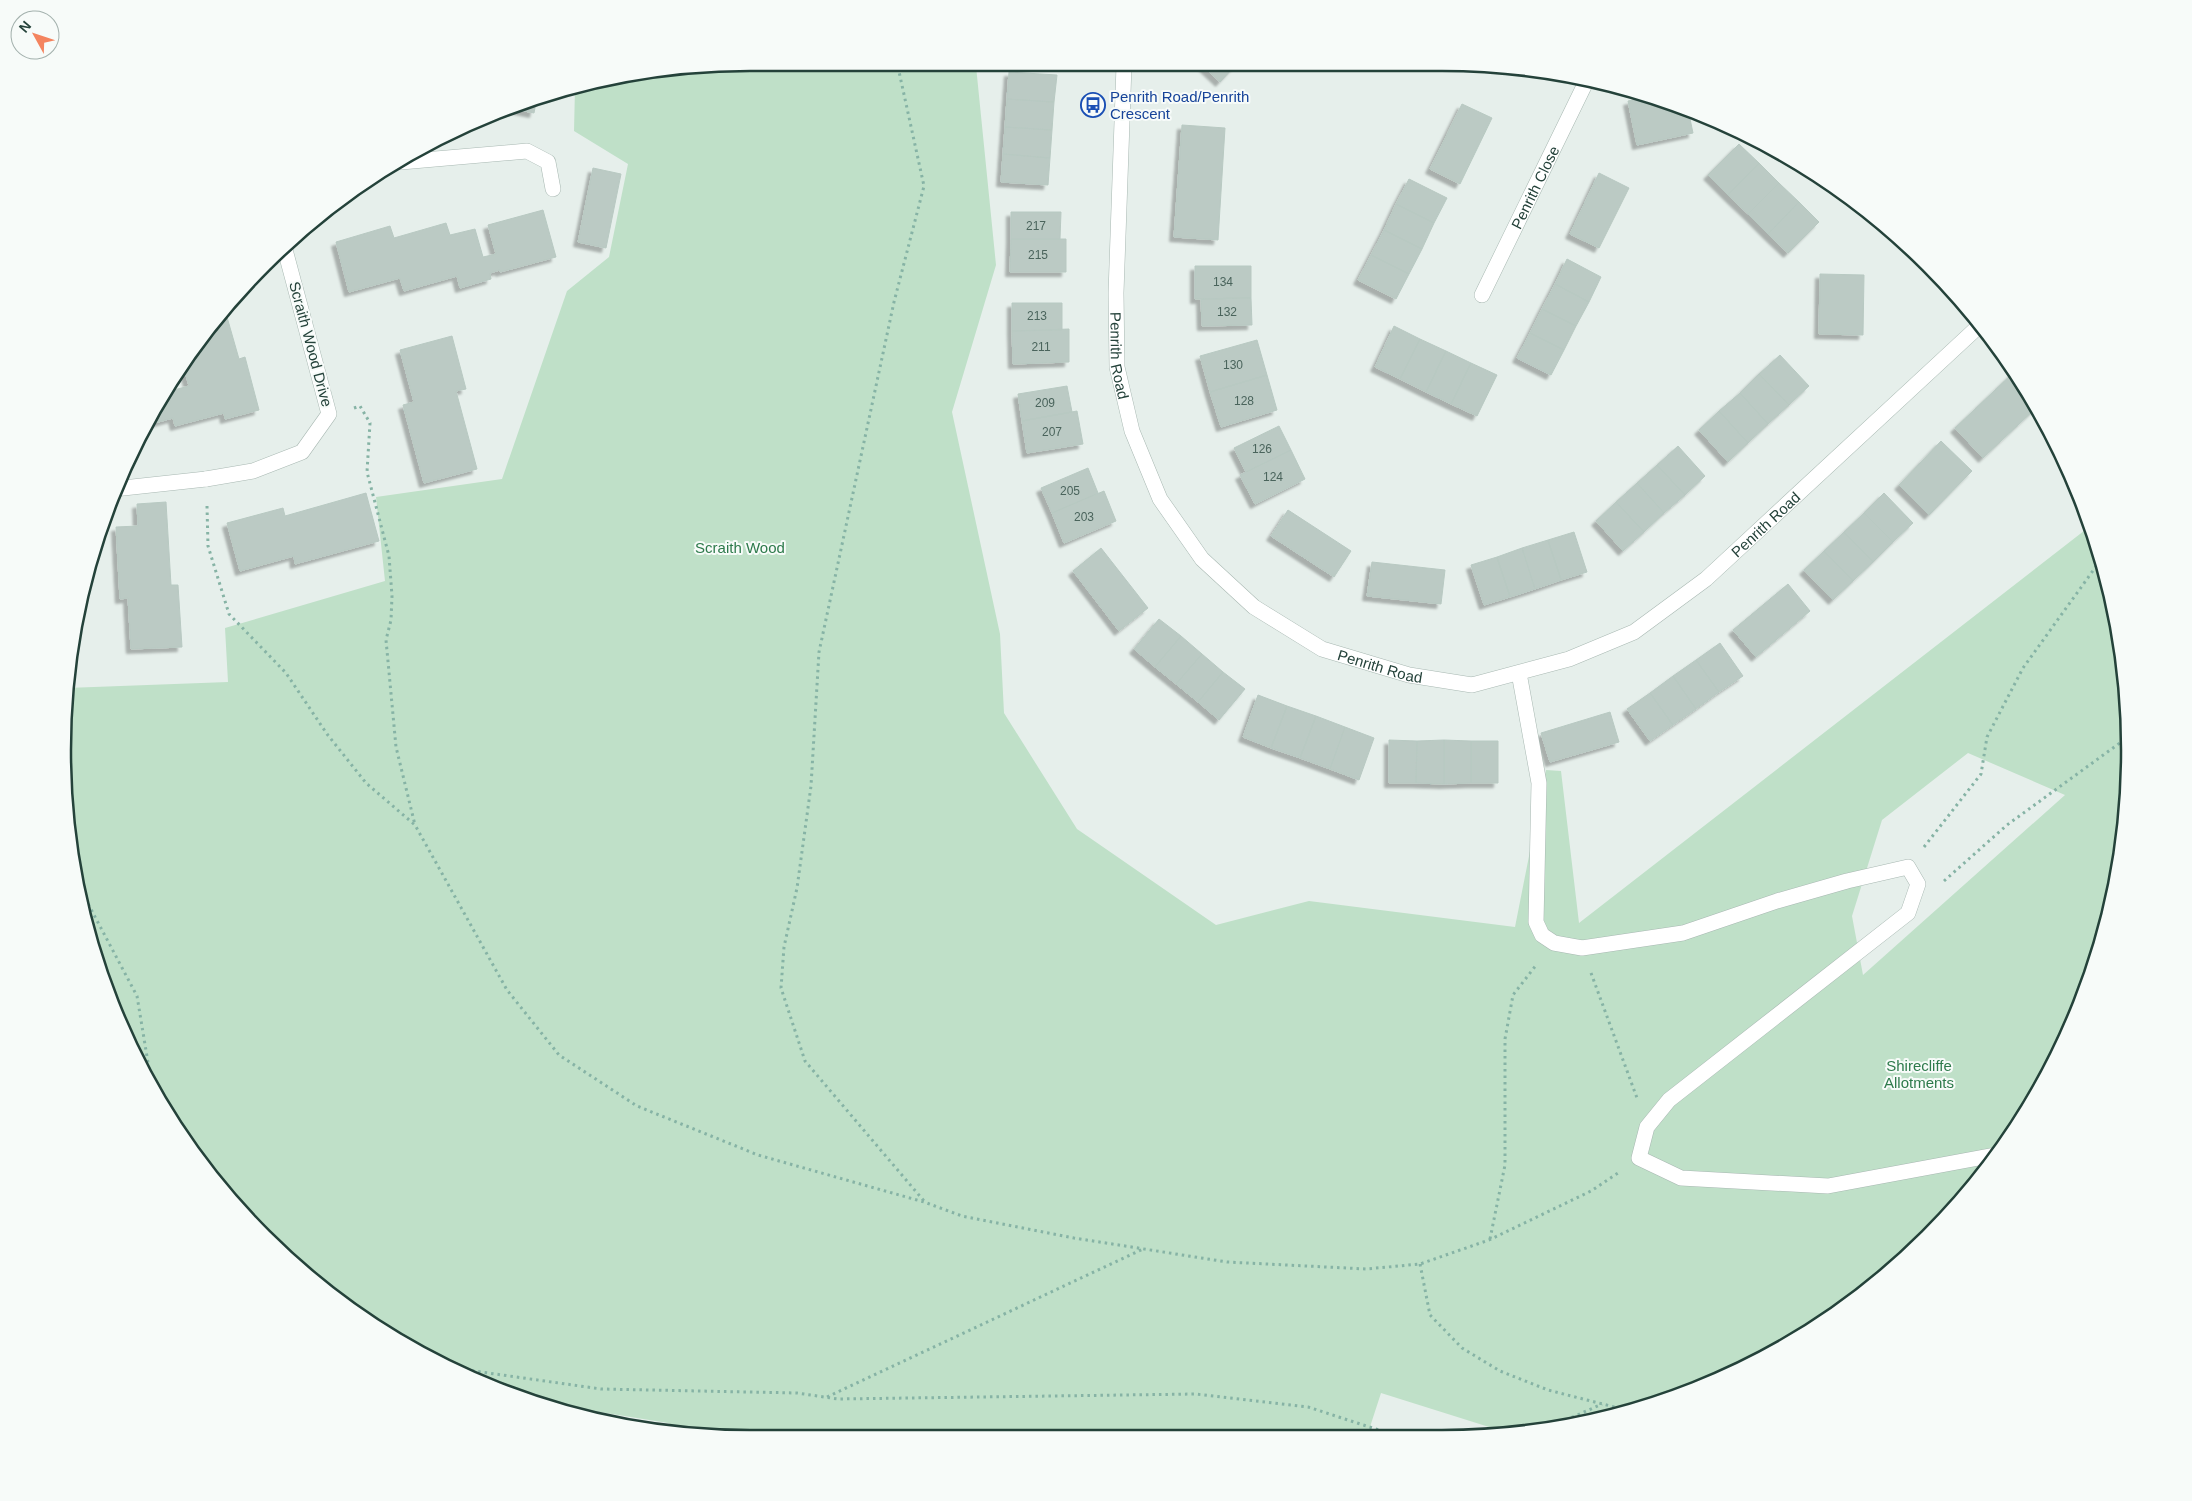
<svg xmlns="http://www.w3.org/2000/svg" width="2192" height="1501" font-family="Arial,sans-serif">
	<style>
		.green { fill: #bfe0c8; fill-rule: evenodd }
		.building { fill: #bbcac4; stroke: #b8c9c2; filter: url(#shadow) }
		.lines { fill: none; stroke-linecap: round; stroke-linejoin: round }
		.service-casing { stroke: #a8b8b2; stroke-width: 16 }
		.minor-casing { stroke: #a8b8b2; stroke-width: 16 }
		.path { stroke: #86b3a5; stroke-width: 3; stroke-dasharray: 2.5 4; stroke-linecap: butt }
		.service { stroke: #fff; stroke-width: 15 }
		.minor { stroke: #fff; stroke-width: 15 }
		.labels { text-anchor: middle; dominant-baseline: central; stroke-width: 4; stroke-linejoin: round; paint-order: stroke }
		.number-label { font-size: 12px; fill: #4a645c }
		.transit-label { font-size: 15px; fill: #164399; stroke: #f7fbf9; text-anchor: start }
		.street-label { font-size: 15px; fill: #24423a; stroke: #f7fbf9 }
		.park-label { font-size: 15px; fill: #2d7a4b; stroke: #f7fbf9 }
		.rim { fill: none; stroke: #24423a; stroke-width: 2.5 }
	</style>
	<defs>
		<filter id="shadow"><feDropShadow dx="-4.5" dy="4.5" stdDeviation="1" flood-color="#0004"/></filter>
	</defs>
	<rect width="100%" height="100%" fill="#e6efeb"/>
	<!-- green -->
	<path class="green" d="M976,66L996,265L952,412L1000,634L1004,713L1077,829L1216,925L1309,901L1515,927L1546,770L1561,771L1579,923L2089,527L2116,616L2129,750L2116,884L2077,1014L2014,1132L1928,1237L1824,1322L1705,1386L1576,1425L1505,1432L1381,1393L1368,1433L1351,1438H751L688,1432L668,1423L556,1405L446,1367L332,1296L264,1237L155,1094L99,972L76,885L64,705L67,688L228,682L225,628L385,581L376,497L502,479L567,291L609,257L628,164L574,131L575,88L660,68ZM1968,753L2065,795L1863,975L1852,916L1882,820Z"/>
	<!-- building -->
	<path class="building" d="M1201,64H1237L1220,82Z
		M1009,72L1057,75L1054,102L1007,99Z
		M537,97L534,113L510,108L530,99Z
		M1642,98L1689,114L1693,133L1637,145L1628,101Z
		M1007,99L1054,102L1052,130L1005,127Z
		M1462,104L1492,118L1460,184L1430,169Z
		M1182,125L1225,128L1218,240L1174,237Z
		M1005,127L1052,130L1050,158L1003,154Z
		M1739,144L1759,163L1728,195L1708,175Z
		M1003,154L1050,158L1048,185L1001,182Z
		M1759,163L1779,183L1748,214L1728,195Z
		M593,168L621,174L606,248L578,242Z
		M1599,173L1629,188L1599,248L1570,234Z
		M1409,179L1447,198L1434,223L1396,204Z
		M1779,183L1799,202L1768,234L1748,214Z
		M1799,202L1819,222L1788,253L1768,234Z
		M1396,204L1434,223L1422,249L1384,230Z
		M543,210L556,257L500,272V270L490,273L491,279L460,288L457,276L404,291L400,278L349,292L336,242L390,226L394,238L446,223L450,235L475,229L483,257L496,254L488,225Z
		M1011,212H1061L1060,239H1011Z
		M1384,230L1422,249L1409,274L1371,255Z
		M1011,239H1066V272H1010Z
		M1371,255L1409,274L1396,299L1358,280Z
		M1567,259L1601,277L1589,302L1555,284Z
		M1195,266H1251V298L1195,299Z
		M1820,274L1864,275L1863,335L1819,334Z
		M1555,284L1589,302L1576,326L1542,309Z
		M1251,298L1252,325L1202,326L1201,299Z
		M1012,303H1062V330L1012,331Z
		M1542,309L1576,326L1564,350L1530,333Z
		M227,317L239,359L245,357L259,410L225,419L224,413L175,426L173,418L151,424L170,391L189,386L184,368L205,331L216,320Z
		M1394,326L1420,339L1400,379L1375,367Z
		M1069,329V362L1013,364L1012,331Z
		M1530,333L1564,350L1551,375L1517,358Z
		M452,336L466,389L456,391L477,469L424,483L403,405L414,402L400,350Z
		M1420,339L1446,351L1426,392L1400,379Z
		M1257,340L1267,375L1210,392L1200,356Z
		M1446,351L1471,363L1451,404L1426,392Z
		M1780,355L1809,386L1789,405L1759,374Z
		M1471,363L1497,375L1477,416L1451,404Z
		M2015,371L2035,409L1983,458L1955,428Z
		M1759,374L1789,405L1768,424L1740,393Z
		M1267,375L1277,410L1221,427L1210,392Z
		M1067,386L1072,412L1022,421L1018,394Z
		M1740,393L1768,424L1748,443L1719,411Z
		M1077,411L1083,444L1027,453L1022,421Z
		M1719,411L1748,443L1728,462L1699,430Z
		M1279,426L1291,450L1246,472L1234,448Z
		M1941,441L1972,471L1929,515L1899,485Z
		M1678,446L1705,476L1685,495L1657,465Z
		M1291,450L1305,479L1255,504L1240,475Z
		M1657,465L1685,495L1664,513L1637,483Z
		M1088,468L1098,493L1052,513L1041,488Z
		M1637,483L1664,513L1644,532L1616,502Z
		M1104,491L1116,521L1064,543L1052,513Z
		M366,493L379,541L295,564L294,556L240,571L227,523L283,508L285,516Z
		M1884,493L1913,523L1893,542L1864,513Z
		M166,502L171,585H178L182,647L131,649L128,598L120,599L116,527L138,526L137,504Z
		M1616,502L1644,532L1623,551L1596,521Z
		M1288,510L1351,551L1334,577L1271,536Z
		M1864,513L1893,542L1873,562L1844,532Z
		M1574,532L1587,572L1561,580L1548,540Z
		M1844,532L1873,562L1853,581L1824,551Z
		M1548,540L1561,580L1535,589L1522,548Z
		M1101,548L1148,608L1119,631L1073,571Z
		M1522,548L1535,589L1510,597L1497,557Z
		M1824,551L1853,581L1833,600L1804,570Z
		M1497,557L1510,597L1484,605L1471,565Z
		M1372,562L1445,570L1441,604L1367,596Z
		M1788,584L1810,611L1756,657L1733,630Z
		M1159,619L1181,636L1155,667L1134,649Z
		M1181,636L1202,654L1176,684L1155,667Z
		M1720,643L1743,676L1719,692L1696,660Z
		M1202,654L1223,672L1198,702L1176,684Z
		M1696,660L1719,692L1696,709L1673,676Z
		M1223,672L1245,689L1219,720L1198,702Z
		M1673,676L1696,709L1673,725L1650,693Z
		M1650,693L1673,725L1650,741L1627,709Z
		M1258,695L1287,706L1271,748L1243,737Z
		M1287,706L1316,716L1300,758L1271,748Z
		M1610,712L1619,742L1550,762L1541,733Z
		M1316,716L1345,727L1330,769L1300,758Z
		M1345,727L1374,738L1359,780L1330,769Z
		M1389,740L1417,741L1416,783H1389Z
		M1444,740V784L1416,783L1417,741Z
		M1444,740L1471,741V783L1444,784Z
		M1471,741H1498V783H1471Z"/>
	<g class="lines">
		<defs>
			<path id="service" d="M401,162L527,151L548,162L553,189
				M114,489L206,479
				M1519,673L1539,783L1536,922L1542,935L1554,943L1582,948L1683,933L1777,901L1847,881L1908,867L1918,884L1908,913L1669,1100L1647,1127L1639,1158L1681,1178L1828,1186L1995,1155"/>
			<g id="minor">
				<path id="s1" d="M1124,65L1116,293L1117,367L1132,431L1160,499L1202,559L1254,607L1322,649L1409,675L1472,685L1569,659L1634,632L1706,579L1979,326"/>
				<path id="s2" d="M1482,295L1587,80"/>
				<path d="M206,479L253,471L302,452L329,414L284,246"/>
			</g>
		</defs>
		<!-- service casing -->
		<use href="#service" class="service-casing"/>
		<!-- minor casing -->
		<use href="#minor" class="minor-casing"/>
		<!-- path -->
		<path class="path" d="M898,67L924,186L894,302L819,652L811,786L797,888L784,947L781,988L805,1061L924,1201
			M354,408L360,406L370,423L367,472L389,556L392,596L391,620L386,640L396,747L415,825
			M207,506L208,546L229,614L286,673L327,734L366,783L415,825L507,990L559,1055L637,1106L758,1155L924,1202L962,1216L1074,1238L1227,1262L1366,1269L1420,1264L1489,1240L1591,1191L1618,1173
			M1924,847L1981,774L1987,737L2023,668L2100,561
			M76,881L137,996L151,1081L191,1142
			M1944,881L2007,825L2128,737
			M1591,973L1637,1098
			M1490,1239L1505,1165V1039L1513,995L1537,964
			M1420,1264L1430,1315L1462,1348L1500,1371L1548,1390L1626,1410
			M446,1367L601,1389L797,1393L838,1399L1195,1394L1308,1407L1391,1434L1400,1438
			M827,1397L1143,1249
			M1548,1428L1602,1404"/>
		<!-- service -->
		<use href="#service" class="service"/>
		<!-- minor -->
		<use href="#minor" class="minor"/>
	</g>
	<!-- icons -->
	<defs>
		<symbol id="bus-ring" viewBox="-11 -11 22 22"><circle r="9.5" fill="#f7fbf9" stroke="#1a4fb4" stroke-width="1.5"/><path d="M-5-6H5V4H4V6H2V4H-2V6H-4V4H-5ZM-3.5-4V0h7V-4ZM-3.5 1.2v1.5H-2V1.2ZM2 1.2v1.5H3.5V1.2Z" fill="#1a4fb4"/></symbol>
	</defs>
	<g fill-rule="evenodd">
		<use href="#bus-ring" x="1079" y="91" width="28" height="28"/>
	</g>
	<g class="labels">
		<!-- number labels -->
		<g class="number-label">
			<text x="1036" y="226">217</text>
			<text x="1038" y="255">215</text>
			<text x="1223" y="282">134</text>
			<text x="1227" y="312">132</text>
			<text x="1037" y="316">213</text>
			<text x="1041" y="347">211</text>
			<text x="1233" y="365">130</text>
			<text x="1244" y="401">128</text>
			<text x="1045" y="403">209</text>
			<text x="1052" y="432">207</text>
			<text x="1262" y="449">126</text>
			<text x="1273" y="477">124</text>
			<text x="1070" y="491">205</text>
			<text x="1084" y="517">203</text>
		</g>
		<!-- transit labels -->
		<g class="transit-label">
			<text x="1110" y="96">Penrith Road/Penrith<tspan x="1110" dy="17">Crescent</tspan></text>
		</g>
		<!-- street labels -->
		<g class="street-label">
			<text stroke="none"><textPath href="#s2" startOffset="120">Penrith Close</textPath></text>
			<text transform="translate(311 344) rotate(75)">Scraith Wood Drive</text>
			<text stroke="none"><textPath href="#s1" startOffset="291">Penrith Road</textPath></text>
			<text stroke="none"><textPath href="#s1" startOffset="1161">Penrith Road</textPath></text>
			<text stroke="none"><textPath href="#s1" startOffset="726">Penrith Road</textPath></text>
		</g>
		<!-- park labels -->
		<g class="park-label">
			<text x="740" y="547">Scraith Wood</text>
			<text x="1919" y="1065">Shirecliffe<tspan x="1919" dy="17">Allotments</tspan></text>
		</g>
	</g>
	<!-- crop -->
	<path d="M0 0H2192V1501H0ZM750 71H1442A679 679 0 0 1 2121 750V751A679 679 0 0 1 1442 1430H750A679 679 0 0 1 71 751V750A679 679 0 0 1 750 71Z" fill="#f7fbf9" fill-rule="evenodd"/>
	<path class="rim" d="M750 71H1442A679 679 0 0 1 2121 750V751A679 679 0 0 1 1442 1430H750A679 679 0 0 1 71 751V750A679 679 0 0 1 750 71Z"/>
	<!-- north arrow -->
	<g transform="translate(35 35) rotate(310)"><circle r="24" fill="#f7fbf9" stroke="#a3b1ad"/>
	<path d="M0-4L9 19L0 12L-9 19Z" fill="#f4845f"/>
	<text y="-8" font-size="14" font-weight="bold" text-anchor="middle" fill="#24423a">N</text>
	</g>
</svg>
